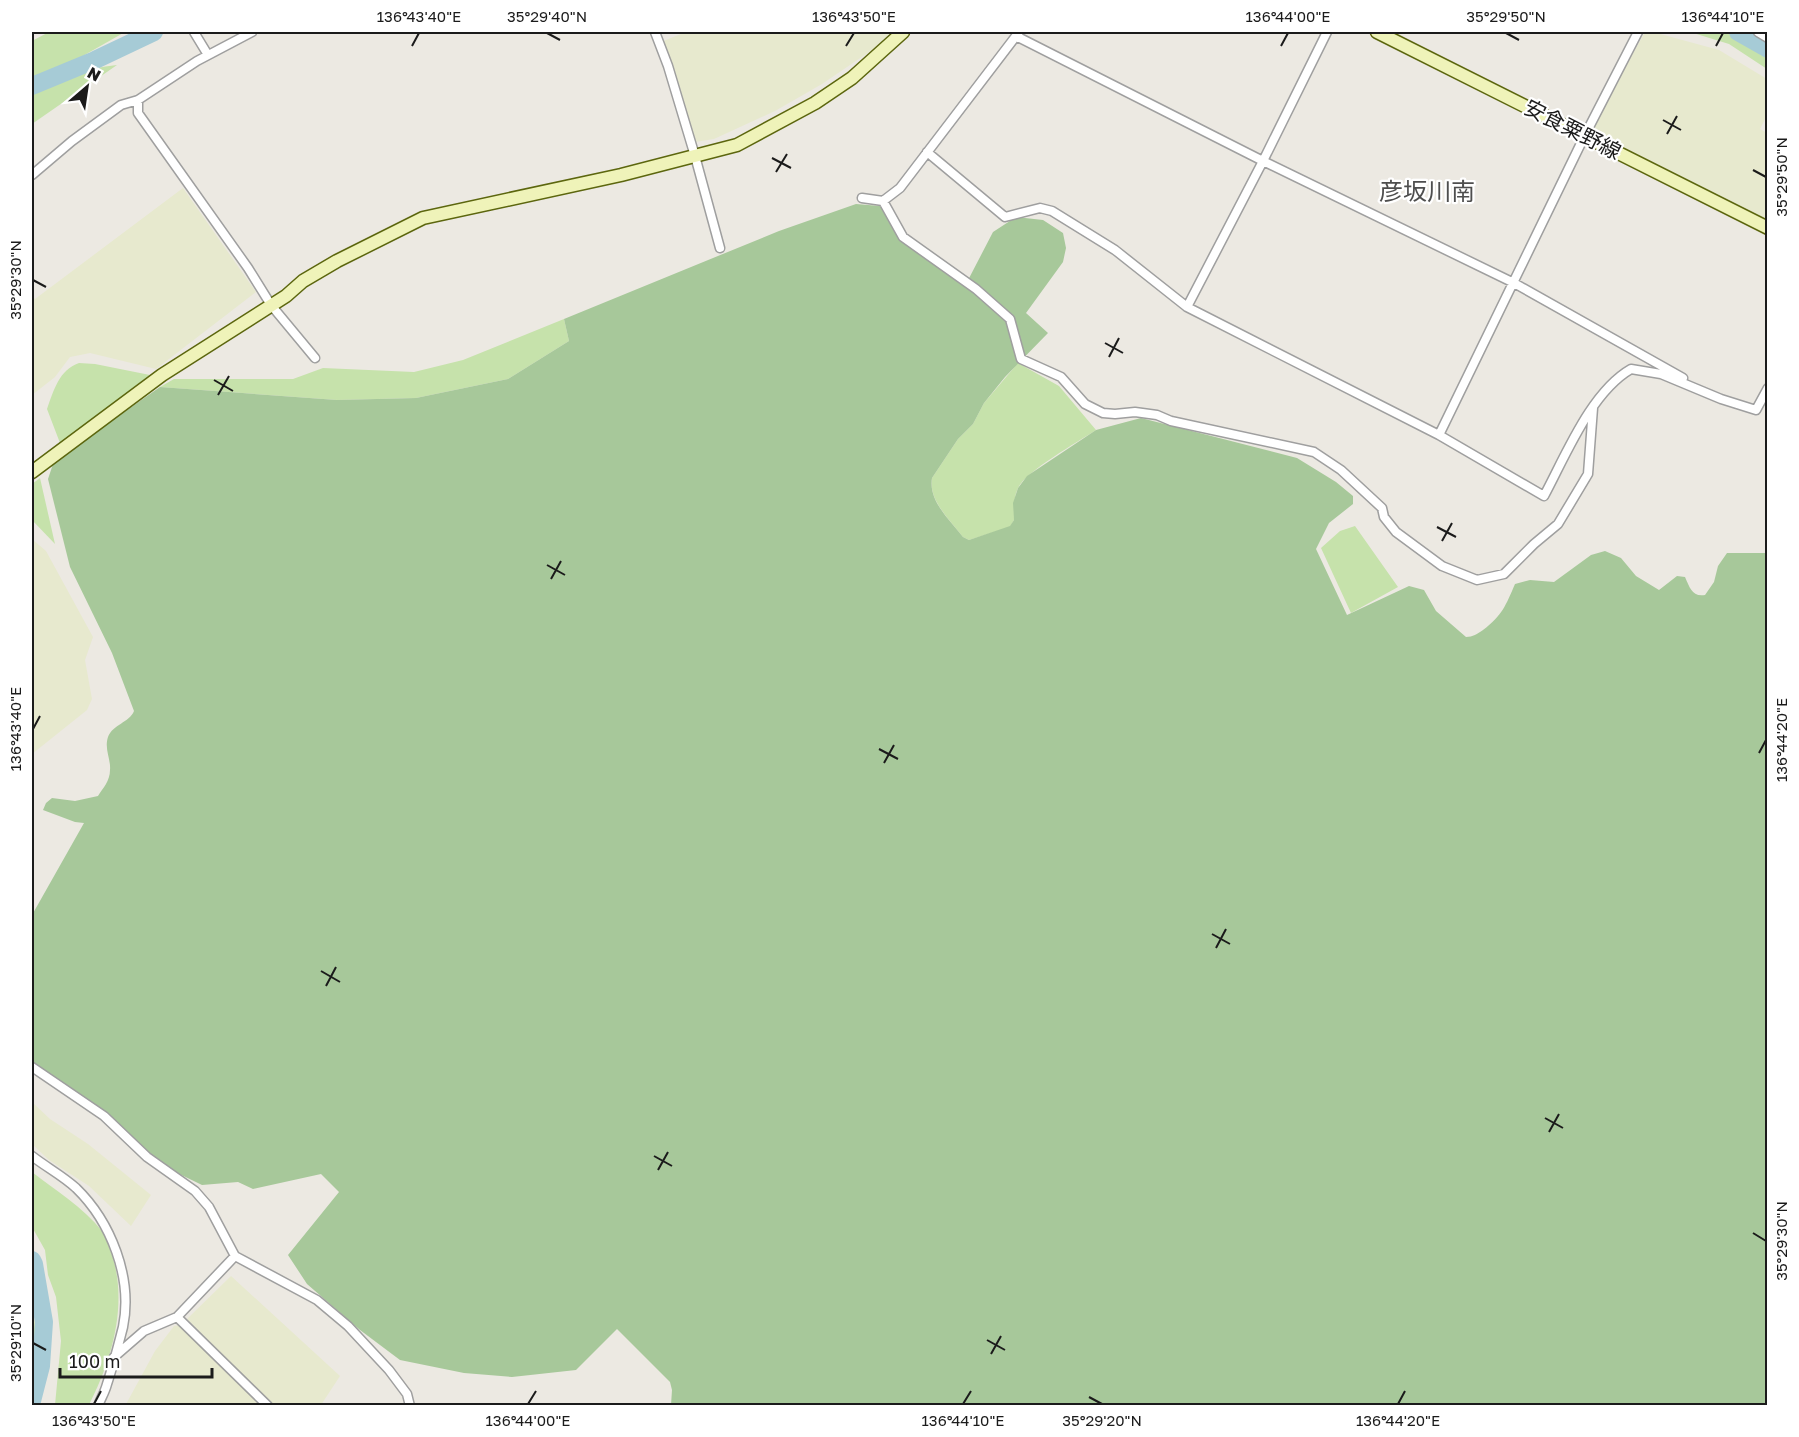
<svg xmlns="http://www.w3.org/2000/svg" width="1799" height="1437" font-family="'Golos Text','Noto Sans JP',sans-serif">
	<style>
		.farmland { fill: #e7e9ce }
		.grass { fill: #c6e2ab }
		.forest { fill: #a7c89a }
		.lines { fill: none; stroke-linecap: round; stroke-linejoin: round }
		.river { stroke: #a6cbd6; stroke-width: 18 }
		.street-casing { stroke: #9f9f9f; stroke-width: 11 }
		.secondary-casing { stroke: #5c660e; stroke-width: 15 }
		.street { stroke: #fff; stroke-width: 8 }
		.secondary { stroke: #eff3b9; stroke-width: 12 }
		.ticks { fill: none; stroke: #1b1b1b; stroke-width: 2 }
		.labels { text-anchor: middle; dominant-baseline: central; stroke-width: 4.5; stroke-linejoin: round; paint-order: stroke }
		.street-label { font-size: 21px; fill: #1b1b1b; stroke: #fff }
		.quarter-label { font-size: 24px; fill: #4e4e4e; stroke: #fff }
		.neatline { fill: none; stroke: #1b1b1b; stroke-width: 2 }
		.ticks-label { font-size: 15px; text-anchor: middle; fill: #1b1b1b }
	</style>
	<rect width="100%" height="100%" fill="#ece9e2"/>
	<!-- farmland -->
	<path class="farmland" d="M686,32H891L875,48L822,84L775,111L714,139L695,142L661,42Z
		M1645,32H1653L1719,50L1767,79V115L1760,129L1767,133V221L1590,130Z
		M183,188L256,292L156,369L90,353L70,357L55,377L32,395V296L35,299Z
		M32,539L46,551L93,637L85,660L92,699L87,710L32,754Z
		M32,1102L50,1119L88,1144L151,1195L131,1226L89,1186L49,1160L32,1144Z
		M231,1276L340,1376L321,1405H273L187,1319Z
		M180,1325L262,1406H125L155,1351L174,1326Z"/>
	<!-- grass -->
	<path class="grass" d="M49,32H125L81,57L32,81V41Z
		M1690,32H1730L1767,54V69L1729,44Z
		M117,65L32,124V94C57,77 86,68 117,65Z
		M564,319L569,341L508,379L416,398L337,400L160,387L174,379H293L323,368L414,372L463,360Z
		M79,363L95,364L150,375L60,443L47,409C54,390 59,370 79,363Z
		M1018,363L1059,386L1096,430C1078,442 1026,471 1018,488C1013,499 1014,510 1014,520L1010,527L969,540L963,537C950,520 928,500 932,478L958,439L973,424L984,403Z
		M40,478L55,544L32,520V484Z
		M1355,526L1398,587L1351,613L1321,548L1340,531Z
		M32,1172C55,1190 83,1207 102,1231C105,1235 107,1241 109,1247C130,1298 113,1358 89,1405H55L61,1341L56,1297L48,1275L45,1250L32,1227Z
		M32,1293L37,1352L32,1392Z"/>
	<!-- forest -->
	<path class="forest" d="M856,204L880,206L924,252L965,286L993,232L1016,217L1043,220L1063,233L1066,248L1063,262L1026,313L1048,333L1005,377L984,403L973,424L958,439L932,478C928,501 950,520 963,537L969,540L1010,526L1014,520L1013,503L1018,488L1027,476L1096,430L1141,418L1297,458L1336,482L1353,496V504L1329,523L1316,549L1347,615L1409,586L1424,590L1436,611L1466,637C1473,637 1477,634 1483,630C1502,616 1506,605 1515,584L1530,580L1554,582L1591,555L1605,551L1621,558L1636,576L1659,590L1677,576L1685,577C1690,588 1692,597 1705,595L1714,582L1718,566L1727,553H1767V1405H671L672,1390L670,1382L617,1329L576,1370L512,1377L464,1373L400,1360L360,1330L307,1284L288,1255L339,1192L321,1174L253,1189L238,1182L202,1185L167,1168L32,1066V915L84,823L75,822L43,810L46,803L52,798L75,801L98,796C103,788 110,781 110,770C111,759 104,749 108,737C113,724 129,723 134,711L112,653L70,567L48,479L54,461L160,387L337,400L416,398L508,379L569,341L564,319L779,231Z"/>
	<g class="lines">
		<!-- river -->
		<path class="river" d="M1738,32L1768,49
			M32,86L95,60L154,32
			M32,1260L34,1264L44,1322L41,1366L32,1401"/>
		<defs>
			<path id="street" d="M194,32L208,55
				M655,32L668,66L695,156L720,248
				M1758,32L1768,38
				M1016,36L1263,161L1514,283L1683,378
				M138,100V113L248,268L271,305L315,358
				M927,152L1005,217L1040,208L1052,211L1115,250L1187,307L1439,435L1544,496C1566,455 1591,392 1631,369L1661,374L1721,399L1756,410L1768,388
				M32,175L72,141L121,105L138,100L197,61L252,32
				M862,198L883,201L900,188L1019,32
				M883,201L903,237L976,289L1010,319L1021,359L1061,377L1085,404L1103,413L1115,414L1135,412L1157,415L1171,421L1314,452L1341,470L1382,508L1384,517L1396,532L1442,566L1477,580L1504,574L1534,544L1558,524L1588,474L1593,408
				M1187,307L1263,161L1327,32
				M1439,435L1585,135L1638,32
				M32,1067L104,1116L147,1157L195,1191L209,1207L235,1256L317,1300L348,1326L389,1370L407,1394L410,1406
				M32,1156C46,1167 63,1176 76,1188C111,1222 133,1278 123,1327C118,1346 113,1366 107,1384C105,1392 101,1398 98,1406
				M177,1317L268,1406
				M114,1357L144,1331L177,1317L235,1256"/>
			<path id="secondary" d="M1377,32L1768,228
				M32,472L162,375L286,296L303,281L337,261L423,218L621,175L737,145L815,103L852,78L903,32"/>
		</defs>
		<!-- street casing -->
		<use href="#street" class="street-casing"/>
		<!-- secondary casing -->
		<use href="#secondary" class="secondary-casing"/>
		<!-- street -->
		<use href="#street" class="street"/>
		<!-- secondary -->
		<use href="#secondary" class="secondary"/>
	</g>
	<!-- ticks -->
	<path class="ticks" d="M547,33L560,40M1506,33L1519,40M412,46L419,33M846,46L854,33M1281,46L1288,33M1716,46L1723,33M1663,120L1681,130M1667,134L1677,116M772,158L791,168M1753,170L1766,177M776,172L787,154M33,280L46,287M1105,343L1123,353M1109,357L1119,338M214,380L233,391M218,395L229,376M1437,527L1456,537M1442,541L1452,523M547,565L565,575M551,579L561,561M33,729L40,716M879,749L898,759M1759,753L1766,740M884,763L894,745M1212,934L1230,944M1216,948L1226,929M321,971L340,982M326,986L336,967M1545,1118L1563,1128M1549,1132L1559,1114M654,1156L672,1166M658,1170L668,1152M1753,1233L1766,1241M987,1340L1005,1350M33,1343L46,1350M991,1354L1001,1336M1089,1397L1102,1404M94,1404L101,1391M528,1404L536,1391M963,1404L971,1391M1398,1404L1405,1391"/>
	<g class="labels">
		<!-- street labels -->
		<g class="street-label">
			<text transform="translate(1573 129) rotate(27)">安食粟野線</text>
		</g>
		<!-- quarter labels -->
		<g class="quarter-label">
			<text x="1427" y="190">彦坂川南</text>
		</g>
	</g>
	<!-- border -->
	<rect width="1799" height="1437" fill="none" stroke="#ffffff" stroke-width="66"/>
	<!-- north arrow -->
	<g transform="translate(87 87) rotate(29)" stroke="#ffffff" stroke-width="4.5" paint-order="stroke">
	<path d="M0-4.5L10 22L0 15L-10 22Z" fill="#1b1b1b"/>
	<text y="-9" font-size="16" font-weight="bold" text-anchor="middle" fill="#1b1b1b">N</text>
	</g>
	<!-- scale -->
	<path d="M60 1368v9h152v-9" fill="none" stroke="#1b1b1b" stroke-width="3"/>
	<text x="69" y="1368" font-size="18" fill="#1b1b1b" stroke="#ffffff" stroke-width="4.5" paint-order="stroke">100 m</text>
	<rect x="33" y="33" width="1733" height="1371" class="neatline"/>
	<g class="ticks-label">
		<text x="419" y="22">136°43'40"E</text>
		<text x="547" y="22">35°29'40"N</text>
		<text x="854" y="22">136°43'50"E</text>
		<text x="1288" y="22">136°44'00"E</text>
		<text x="1506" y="22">35°29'50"N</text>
		<text x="1723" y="22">136°44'10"E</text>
		<text transform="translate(1782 177) rotate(-90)" y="5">35°29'50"N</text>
		<text transform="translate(16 280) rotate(-90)" y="5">35°29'30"N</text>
		<text transform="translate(16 729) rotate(-90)" y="5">136°43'40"E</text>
		<text transform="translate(1782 740) rotate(-90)" y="5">136°44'20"E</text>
		<text transform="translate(1782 1241) rotate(-90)" y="5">35°29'30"N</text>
		<text transform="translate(16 1343) rotate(-90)" y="5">35°29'10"N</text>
		<text x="94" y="1426">136°43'50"E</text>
		<text x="528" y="1426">136°44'00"E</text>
		<text x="963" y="1426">136°44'10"E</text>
		<text x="1102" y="1426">35°29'20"N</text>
		<text x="1398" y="1426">136°44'20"E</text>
	</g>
</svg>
